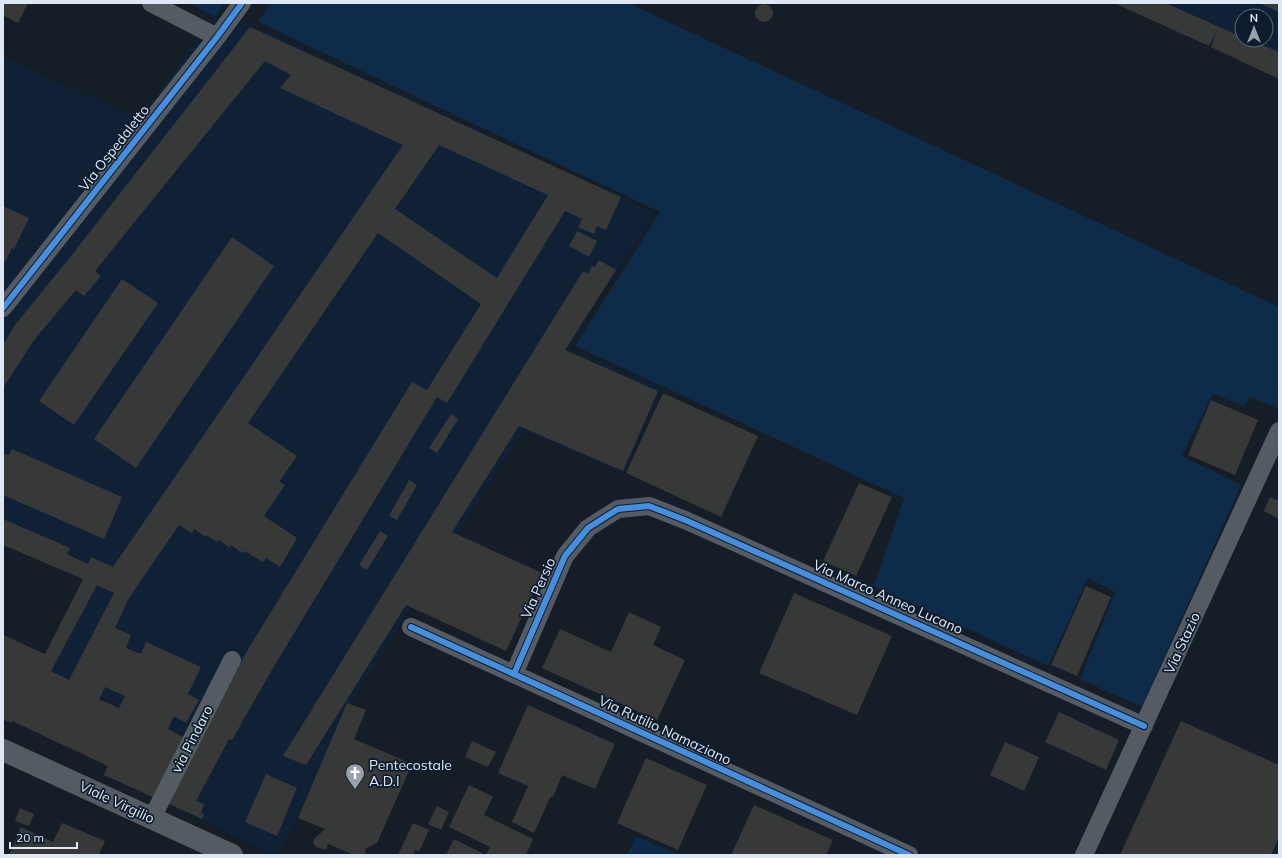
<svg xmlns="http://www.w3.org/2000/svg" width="1282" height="858" font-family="Mulish,sans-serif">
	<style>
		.built { fill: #102136; fill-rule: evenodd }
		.green { fill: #0f2b4a }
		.building { fill: #373939; fill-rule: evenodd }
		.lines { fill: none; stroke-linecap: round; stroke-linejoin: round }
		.minor { stroke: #545b63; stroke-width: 18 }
		.tertiary { stroke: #545b63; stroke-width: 22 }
		.cycleway-casing { stroke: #0e1c2d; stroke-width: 8 }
		.cycleway { stroke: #468fdf; stroke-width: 6 }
		.labels { text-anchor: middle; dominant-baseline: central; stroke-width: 3.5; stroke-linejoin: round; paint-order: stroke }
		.street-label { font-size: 14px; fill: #dee8f4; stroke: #0e1c2d }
		.poi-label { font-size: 14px; fill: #dee8f4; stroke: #0e1c2d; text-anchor: start }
	</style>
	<rect width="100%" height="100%" fill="#151d26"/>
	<!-- built -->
	<path class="built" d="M1115,3H1279V72ZM1242,16H1266V40H1242Z
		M215,17L246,23L287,41L654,213L568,348L662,389L624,473L523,430L352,700L279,855H273L167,803L198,743L39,667L83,579L3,545V56L131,116L136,121Z"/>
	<!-- green -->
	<path class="green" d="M189,3H225L215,17Z
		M271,3H628L1279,307V409L1250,397L1244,406L1213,394L1182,456L1241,485L1142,707L1080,679L1115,592L1088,578L1048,666L874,586L904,498L575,346L660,212L258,22Z
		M636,836L679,855H627Z"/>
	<!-- building -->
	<path class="building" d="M3,3H28L18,23L3,15Z
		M1114,3H1165L1242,37V40H1250L1279,52V79L1211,47L1217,30L1209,46Z
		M1259,3H1279V12Z
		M755 13a9 9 0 1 1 18 0a9 9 0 1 1-18 0Z
		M250,27L621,197L606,230L597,226L594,234L578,227L582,219L565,211L447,403L437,397L273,668L232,740L229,739L196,801L204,804L201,813L204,814L202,819L167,803L247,651L412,382L427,390L481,304L378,233L248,423L297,456L279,482L285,485L264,516L297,538L280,567L266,558L263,562L244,551L242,553L231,545L230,548L219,540L217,542L207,535L206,537L194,529L192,533L179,525L129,598L115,628L131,635L126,648L141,654L146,642L201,667L188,694L199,700L186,723L174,716L168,729L183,737L155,798L104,775L108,766L12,721L11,723L3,719V635L45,654L83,579L3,545V519L70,548L67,554L88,564L91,557L113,567L403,145L280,88L291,75L265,61L95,271L101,276L84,296L76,290L34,340L3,388V345L15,325L71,256ZM439,145L548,195L497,278L395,209ZM97,585L114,593L69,680L51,671ZM105,687L125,696L119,708L99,699Z
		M3,206L29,218L14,249L12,248L5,262L3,261Z
		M577,231L597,241L589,257L569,246Z
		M232,237L274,266L136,468L94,439Z
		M599,260L616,270L565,350L658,391L623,471L519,426L452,532L542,573L506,651L406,605L306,765L283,756L583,271L588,274L592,266L595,267Z
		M122,279L158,303L74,425L39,401Z
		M663,393L758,436L721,517L626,473Z
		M1211,400L1258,420L1235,475L1188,455Z
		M451,414L458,419L437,453L429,448Z
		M12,449L122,497L104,539L3,495V453L9,455Z
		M409,480L417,485L397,520L389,516Z
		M859,483L892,497L856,576L823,561Z
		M1270,497L1279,501V519L1264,511Z
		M380,531L388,536L367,570L359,565Z
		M1086,586L1111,597L1077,676L1051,665Z
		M794,593L892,636L857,715L759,673Z
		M629,612L661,627L653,645L685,660L657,720L542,668L560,629L611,652Z
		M347,703L366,710L354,739L412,764L377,843L365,849L366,855H354L328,844L326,850L316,847L313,843L314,839L325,829L298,818Z
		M528,705L615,744L595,789L562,775L553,797L551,796L534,833L512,822L528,786L498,773Z
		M1059,712L1119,740L1106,770L1045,742Z
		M1181,721L1279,765V837L1271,855H1120Z
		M472,741L496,752L488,767L465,757Z
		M1005,742L1039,757L1024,791L990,775Z
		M646,758L707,785L678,850L617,823Z
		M266,774L297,788L277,836L245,822Z
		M469,785L493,797L484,815L533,839L526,855H446L454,839L486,855L490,847L449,827Z
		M754,805L833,840L826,855H731Z
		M437,806L449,812L441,830L428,824Z
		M20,808L34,814L29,826L15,821Z
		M62,823L105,841L99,855H9L21,827L53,842Z
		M413,823L429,830L419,852L415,850L413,855H398Z"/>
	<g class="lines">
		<!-- minor -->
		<path class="minor" d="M151,3L217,37
			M3,308L217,37L242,3
			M411,627L909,855
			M514,674L565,556L588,528L618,509L649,506L685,520L1144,726
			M152,818L232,660
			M1084,855L1279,431"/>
		<!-- tertiary -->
		<path class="tertiary" d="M3,750L232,855"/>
		<defs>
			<path id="cycleway" d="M3,308L217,37L242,3
				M411,627L909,855
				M514,674L565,556L588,528L618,509L649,506L685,520L1144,726"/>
		</defs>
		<!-- cycleway casing -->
		<use href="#cycleway" class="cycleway-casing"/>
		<!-- cycleway -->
		<use href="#cycleway" class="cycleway"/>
	</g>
	<!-- icons -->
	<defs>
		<symbol id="church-pin" viewBox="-11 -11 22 30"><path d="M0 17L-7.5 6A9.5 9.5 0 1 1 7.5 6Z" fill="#98a1ac" stroke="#0e1c2d"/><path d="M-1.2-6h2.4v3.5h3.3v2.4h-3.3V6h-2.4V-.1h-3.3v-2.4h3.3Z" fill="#fff"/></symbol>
	</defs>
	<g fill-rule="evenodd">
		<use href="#church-pin" x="344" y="762" width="22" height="30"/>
	</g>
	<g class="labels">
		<!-- street labels -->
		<g class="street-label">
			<text transform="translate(114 148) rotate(-52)">Via Ospedaletto</text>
			<text transform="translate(538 588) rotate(-66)">Via Persio</text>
			<text transform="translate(888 597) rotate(24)">Via Marco Anneo Lucano</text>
			<text transform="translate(1182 643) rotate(-65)">Via Stazio</text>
			<text transform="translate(665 730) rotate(25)">Via Rutilio Namaziano</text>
			<text transform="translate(192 739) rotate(-63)">via Pindaro</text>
			<text transform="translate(117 802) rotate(25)">Viale Virgilio</text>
		</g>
		<!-- poi labels -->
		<g class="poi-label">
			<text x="369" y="765">Pentecostale<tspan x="369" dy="16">A.D.I</tspan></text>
		</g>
	</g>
	<!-- border -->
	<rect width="1282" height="858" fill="none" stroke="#dee8f4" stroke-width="8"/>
	<!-- north arrow -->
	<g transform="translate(1254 28)"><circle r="19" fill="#0e1c2d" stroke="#616e7d"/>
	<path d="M0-3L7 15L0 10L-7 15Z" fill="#98a1ac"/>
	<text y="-6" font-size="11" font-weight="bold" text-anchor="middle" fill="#dee8f4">N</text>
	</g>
	<!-- scale -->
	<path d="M10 842v6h67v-6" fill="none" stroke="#dee8f4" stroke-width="2"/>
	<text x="16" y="842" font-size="12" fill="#dee8f4" stroke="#0e1c2d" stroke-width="3" paint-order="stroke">20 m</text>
</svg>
